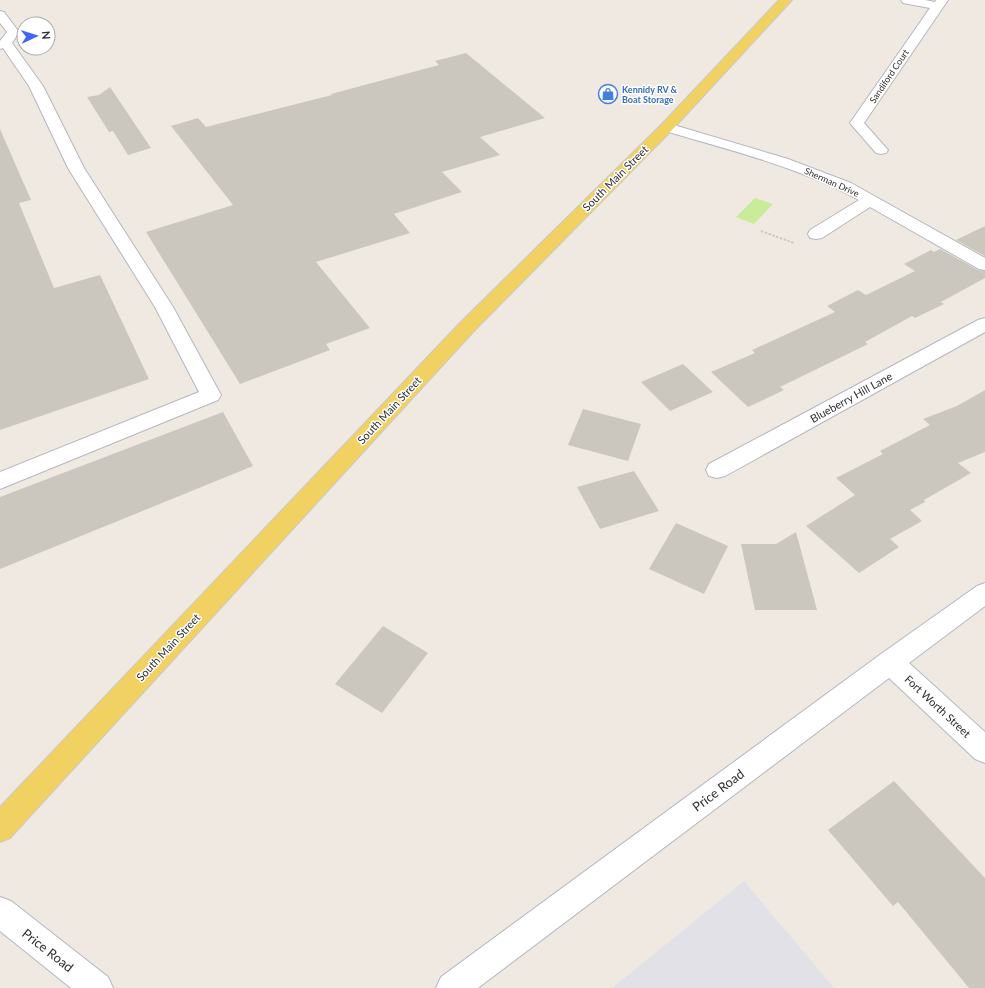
<svg xmlns="http://www.w3.org/2000/svg" width="985" height="988" font-family="Lato,sans-serif">
	<style>
		.industrial { fill: #e3e1e8 }
		.pitch { fill: #c9ec9a }
		.building { fill: #cbc7bf }
		.lines { fill: none; stroke-linecap: round; stroke-linejoin: round }
		.minor-casing { stroke: #b4b7c1; stroke-width: 2 }
		.major-casing { stroke: #c9c9c9; stroke-width: 2 }
		.path { stroke: #c9c9c9; stroke-width: 2; stroke-dasharray: 2.5 1.5; stroke-linecap: butt }
		.minor { fill: #fff; fill-rule: evenodd }
		.major { fill: #f2d163; fill-rule: evenodd }
		.labels { text-anchor: middle; dominant-baseline: central; stroke-width: 3; stroke-linejoin: round; paint-order: stroke }
		.far-street-label { font-size: 9px; fill: #2e2e2e; stroke: #fff }
		.far-shop-label { font-size: 9px; font-weight: bold; fill: #366cbe; stroke: #fff; text-anchor: start }
		.street-label { font-size: 11px; fill: #2e2e2e; stroke: #fff }
		.near-street-label { font-size: 13px; fill: #2e2e2e; stroke: #fff }
	</style>
	<rect width="100%" height="100%" fill="#efe9e1"/>
	<!-- industrial -->
	<path class="industrial" d="M744,881L834,988H612Z"/>
	<!-- pitch -->
	<path class="pitch" d="M755,198L773,204L754,224L736,217Z"/>
	<!-- building -->
	<path class="building" d="M466,53L545,118L480,137L500,155L442,172L462,192L394,214L410,233L316,262L370,328L326,344L330,350L240,384L146,232L233,205L171,126L198,118L206,127L332,95L331,94L439,65L435,61Z
		M110,87L151,148L128,155L113,131L109,132L87,97L99,95Z
		M0,129L31,200L19,203L54,288L100,275L149,379L0,430Z
		M985,226V256L956,240Z
		M940,249L978,270L985,271V278L941,302L944,304L915,318L912,316L865,342L868,344L780,387L784,390L748,407L711,372L755,353L752,350L835,312L827,306L858,290L866,295L915,271L904,264L931,250L934,252Z
		M683,364L713,392L670,411L641,382Z
		M985,390V452L958,463L971,473L924,500L925,502L910,510L922,521L890,539L899,547L859,573L806,526L855,495L836,478L883,454L880,451L930,425L923,419L957,406Z
		M583,409L641,424L628,461L568,445Z
		M223,412L253,466L0,569V497Z
		M634,471L659,511L600,529L577,487Z
		M676,523L728,546L704,594L649,569Z
		M796,532L817,610H755L741,544H776Z
		M383,626L428,653L382,713L335,684Z
		M894,781L985,878V988H969L898,902L893,906L828,830Z"/>
	<g class="lines">
		<defs>
			<path id="minor" d="M901,0H925L935,2L936,0H948L864,123L888,150L886,153L881,154L876,153L850,123L930,8L903,3Z
				M0,11L4,12L19,32L12,43L43,86L84,168L173,307L221,395L218,400L0,489V472L199,392L155,307L68,168L29,86L3,48L0,49V41L7,32L0,23Z
				M667,123L788,159L851,183L985,258V270L979,269L870,207L822,238L816,239L810,238L808,234L810,230L859,200C798,166 728,150 662,130L660,127L662,124Z
				M985,318V332L725,476L717,478L709,476L706,470L709,464L978,320Z
				M985,583V606L909,663L985,732V763L975,759L889,678L478,988H436L441,977L881,654L977,586Z
				M0,897L11,901L108,977L113,988H71L0,931Z"/>
			<path id="major" d="M779,0H792L672,130L473,332L10,838L0,842V807L459,324L662,124Z"/>
		</defs>
		<!-- minor casing -->
		<use href="#minor" class="minor-casing"/>
		<!-- major casing -->
		<use href="#major" class="major-casing"/>
		<!-- path -->
		<path class="path" d="M761,231L794,243"/>
		<!-- minor -->
		<use href="#minor" class="minor"/>
		<!-- major -->
		<use href="#major" class="major"/>
	</g>
	<!-- icons -->
	<defs>
		<symbol id="shop-ring" viewBox="-11 -11 22 22"><circle r="9.5" fill="#fff" stroke="#3f7fe0" stroke-width="1.5"/><path d="M-5-2.5h2.3a2.7 3.5 0 0 1 5.4 0H5L5.5 6h-11ZM-1.5-2.5h3a1.5 2.3 0 0 0-3 0Z" fill="#3f7fe0"/></symbol>
	</defs>
	<g fill-rule="evenodd">
		<use href="#shop-ring" x="597" y="83" width="22" height="22"/>
	</g>
	<g class="labels">
		<!-- far-street labels -->
		<g class="far-street-label">
			<text transform="translate(889 76) rotate(-56)">Sandiford Court</text>
			<text transform="translate(832 182) rotate(24)">Sherman Drive</text>
		</g>
		<!-- far-shop labels -->
		<g class="far-shop-label">
			<text x="622" y="89">Kennidy RV &amp;<tspan x="622" dy="10">Boat Storage</tspan></text>
		</g>
		<!-- street labels -->
		<g class="street-label">
			<text transform="translate(615 178) rotate(-45)">South Main Street</text>
			<text transform="translate(851 397) rotate(-29)">Blueberry Hill Lane</text>
			<text transform="translate(389 410) rotate(-47)">South Main Street</text>
			<text transform="translate(168 647) rotate(-47)">South Main Street</text>
			<text transform="translate(938 706) rotate(43)">Fort Worth Street</text>
		</g>
		<!-- near-street labels -->
		<g class="near-street-label">
			<text transform="translate(718 790) rotate(-37)">Price Road</text>
			<text transform="translate(48 950) rotate(38)">Price Road</text>
		</g>
	</g>
	<!-- north arrow -->
	<g transform="translate(36 36) rotate(86)"><circle r="19" fill="#ffffff" stroke="#ababab"/>
	<path d="M0-3L7 15L0 10L-7 15Z" fill="#4264fb"/>
	<text y="-6" font-size="11" font-weight="bold" text-anchor="middle" fill="#2e2e2e">N</text>
	</g>
</svg>
